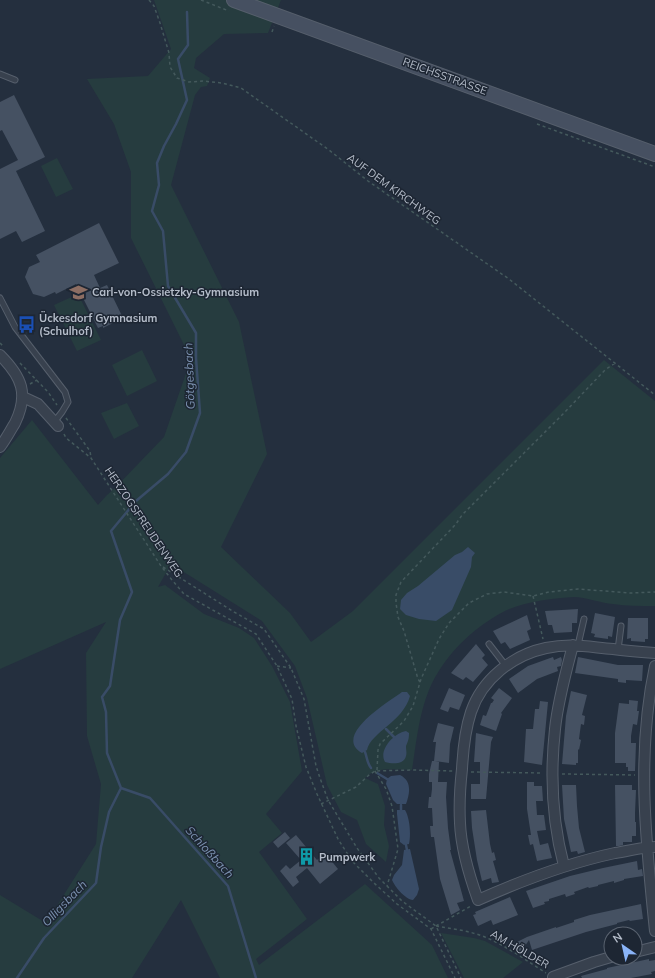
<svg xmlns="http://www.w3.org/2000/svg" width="655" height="978" font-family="Mulish,sans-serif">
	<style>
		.green { fill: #263c3f }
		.water { fill: #394c67 }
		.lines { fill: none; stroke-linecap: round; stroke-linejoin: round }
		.stream { stroke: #394c67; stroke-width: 2.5 }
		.building { fill: #455162 }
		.lane-casing { stroke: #565f6c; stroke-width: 7 }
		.street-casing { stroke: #565f6c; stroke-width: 12 }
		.secondary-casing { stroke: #565f6c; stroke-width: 16 }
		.path { stroke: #44595c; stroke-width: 1.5; stroke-dasharray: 3 3; stroke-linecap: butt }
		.lane { stroke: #38414e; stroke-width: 5 }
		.street { stroke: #38414e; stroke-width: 10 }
		.secondary { stroke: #465061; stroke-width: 14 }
		.labels { text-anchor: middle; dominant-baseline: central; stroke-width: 3; stroke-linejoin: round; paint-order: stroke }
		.street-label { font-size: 11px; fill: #b4bcc9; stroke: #1d2633 }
		.poi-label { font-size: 11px; font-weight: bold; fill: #b4bcc9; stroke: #1d2633; text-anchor: start }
		.water-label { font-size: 12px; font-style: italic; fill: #7c92b1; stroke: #1d2633 }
	</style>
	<rect width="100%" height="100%" fill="#242f3e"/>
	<!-- green -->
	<path class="green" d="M154,0H281L268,33L224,34L196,58L194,68L210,78L207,86L201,87L195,95L171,185L239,322L267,454L221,547L290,613L311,642L353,611L604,360L655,401V606C641,606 626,606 613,604C600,603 586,597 574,597C553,598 522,602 503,612C471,629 443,657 429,690C419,714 416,744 412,770C396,770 377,766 365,778L378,784L385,806L384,825L389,846L386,862L366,844L357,820L341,812L327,785L307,698L295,666L262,621L171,564L158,587L165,585L204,614L239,628L254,638L272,666L290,702L302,771L266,814L282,833L259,852L307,919L256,959L259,965L365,884L432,945L448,978H220L181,900L132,978H0V895L46,923L96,844L101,784L87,736L86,653L106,622L0,669V458L32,420L98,505L107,495L115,488L164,437L191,359L131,238V172L114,124L87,79L148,76L171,49Z
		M57,158L73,189L56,197L41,166Z
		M78,294L101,340L77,351L54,305Z
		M142,350L157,381L127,396L112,365Z
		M127,403L139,426L114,439L101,413Z
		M441,933L474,938L485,941L523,962L503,978H464Z"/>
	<!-- water -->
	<path class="water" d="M468,547L475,553L472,557L471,567L452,610L436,621L419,619L406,615L400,609L401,600L407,593L418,586L455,555L462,552Z
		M402,692H407L410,696C403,722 371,732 367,750L362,753C332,736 388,702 402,692Z
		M406,731L409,733C409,739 408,741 406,746C406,750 407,753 406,756C404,765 392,764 385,762C378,750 394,733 406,731Z
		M400,775C412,781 410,793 406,804H397L393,800L386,784L387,779L391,776Z
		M397,810H405C410,818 411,835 409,844L404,845L400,842L397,814Z
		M410,849L419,889L417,895L413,900C405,899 395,887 392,880L394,875L402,865L404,850Z"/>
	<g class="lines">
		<!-- stream -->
		<path class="stream" d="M386,729L394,737
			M365,752C367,757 367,763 371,768
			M377,773L387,779
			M121,788L107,753L106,712L102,697L110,686L120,620L132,592L111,531L136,501L168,474L186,452L200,413L196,358V333L168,286L163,231L152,211L159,185L157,163L164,146L176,124L187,100L178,59L188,45L187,12
			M121,788L150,798L228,886L256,978
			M401,805V810
			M406,845L407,850
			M17,978L44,938L96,883L101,847L109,812L121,788"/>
	</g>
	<!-- building -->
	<path class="building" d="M14,95L45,157L16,171L45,231L22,242L16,231L0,239V169L18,160L2,130L0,131V102Z
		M99,223L119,263L94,275L100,288L107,285L123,318L103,328V326L98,328L76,284L56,294L55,292L44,297L33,294L25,277L29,267L40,262L36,255Z
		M578,609L577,623H572V632L554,633L552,625H548L545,611Z
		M595,613L615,617L612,637L608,636V639L594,637L595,634L591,633Z
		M527,615L531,629L527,631L530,640L510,649L505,642L501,644L493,631Z
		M628,618H648V639H645V642L631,641V638L627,639Z
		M476,644L485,655L482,658L488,665L473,682L466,677L463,680L451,673Z
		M553,657L554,660L561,657L562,660L561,666L557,667L558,671L537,679L518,693L509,679L528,666Z
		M578,657L618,665H643L642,681L626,680V683L618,682V679L575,673Z
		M449,688L465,695L459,710L450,707L448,712L440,709Z
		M499,688L512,698L501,713L502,714L496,731L480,725L483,715L486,716L491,703H492L494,700L491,698Z
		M571,691L587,695L582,715L585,716L584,725L581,724L579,739L581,740L579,750L578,749V763H576V765L562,764L566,716Z
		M629,700L638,701L637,711H639L637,725L633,724L631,736V743H636L635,771H628V767H626V763H615V733L619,703L629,704Z
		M540,701L548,702L542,765L524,762L526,729H533L535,709H539Z
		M438,723L454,727L450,744L449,763L435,761L439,762L438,782H447L446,797L448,828L451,850H450L464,901L457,903L460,910L451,915L440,879L434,837H431L430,826H433L432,808H428L429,797H431L432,789V782H429V774L432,761H434L436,742H433Z
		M476,733L493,737L491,742L486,799H471V784H480V762H474Z
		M527,782H534V786H542L543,801H536L537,815H544L546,830L537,831L540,845L548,843L552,858L537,861L533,844L530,845L528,835H531L527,809Z
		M562,785H576L577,806L579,828L585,852L578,854L577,851L571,852L564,819Z
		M615,785H632V790H636L635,813V822H636V836H632V842H623V845L619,846H616Z
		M486,810L490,844L492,853L494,852L496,860L493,861L499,882L492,883L491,878L482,881L477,860L472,828L471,811Z
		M285,832L290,838L278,848L273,842Z
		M296,835L317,860L325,853L338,869L320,884L307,868L296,877L299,882L293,887L280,871L286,865L290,869L301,860L286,843Z
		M637,861L638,870L642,869L643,876L624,879V880L614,883V881L598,885V886L589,888L588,887L574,892L575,894L566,897L565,894L549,899V901L544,902L545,904L533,908L526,891L570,876L603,868Z
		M510,897L518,915L493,925L491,920L478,926L473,915L476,914L475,912Z
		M641,904L643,919L630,921L629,920L617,923V924L586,932L532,950L529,940L521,952L513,948L517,942L527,937L556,927V928L574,922V920L590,915Z
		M649,959V961L655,960V971L651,972L652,974L631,978H582L581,976L607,969V968Z"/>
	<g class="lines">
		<defs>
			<path id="lane" d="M0,74L15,80
				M0,298L15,327L65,392L68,402L62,412L55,421
				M489,644L506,666
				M578,645L584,619
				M618,650L621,626"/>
			<path id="street" d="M0,355C22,377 29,394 15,423C10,431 6,439 0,447
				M23,397L38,404L58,426
				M655,653C641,652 627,651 613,649C588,647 571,643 546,648C513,655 482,679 471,712C465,730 463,750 462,769C460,787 459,805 460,823C461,849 469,875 478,900C523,880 568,863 615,853C629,851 642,847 655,847
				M655,666C636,754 646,843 655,931
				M564,866C552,821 550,775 555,729C558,700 566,672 573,645
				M635,952L655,947
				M553,977L594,962L611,957"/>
			<path id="secondary" d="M234,0L655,154"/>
		</defs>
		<!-- lane casing -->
		<use href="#lane" class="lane-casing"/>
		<!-- street casing -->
		<use href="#street" class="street-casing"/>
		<!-- secondary casing -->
		<use href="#secondary" class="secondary-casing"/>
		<!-- path -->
		<path class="path" d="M149,0L154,6L160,23L169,53L170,67L177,78L189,82L203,81L222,83L241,88L329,150L368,181L509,279L655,395
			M201,0L229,11
			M272,32L274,26
			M537,124L655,167
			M0,343L3,346
			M20,363L48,392L57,405
			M30,384L37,380
			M66,418L90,451L91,458
			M64,434L66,438L91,458L161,566L172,580L184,594L256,634L277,666L292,699L296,726L306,767L317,794L338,839L352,861L374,883L397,904L431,929L455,978
			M163,567L234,612L264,629L291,668L304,699L316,766L320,778L328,800L357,848L379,878L402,901L436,926L461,978
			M533,596L543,639
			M277,666L291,668
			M420,682L418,679L404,631L398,617L396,603V595L401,582L456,524L462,515L563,414L605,370L615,363
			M377,770L378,750L380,744L404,721L413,706L421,679L439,639L449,623L469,603L487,594L504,592L533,596L549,592L578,589L631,593L655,592
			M375,771L386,789L392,806L398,849L387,886
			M471,772L543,773
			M562,774L635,775
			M321,804L356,787L369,775L375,771L412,770L453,771
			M436,926L471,906
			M431,929L436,926C453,929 472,931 487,938C508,947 527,961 546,973"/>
		<!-- lane -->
		<use href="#lane" class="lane"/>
		<!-- street -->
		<use href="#street" class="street"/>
		<!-- secondary -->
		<use href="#secondary" class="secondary"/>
	</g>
	<!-- icons -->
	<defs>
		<symbol id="school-bare" viewBox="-9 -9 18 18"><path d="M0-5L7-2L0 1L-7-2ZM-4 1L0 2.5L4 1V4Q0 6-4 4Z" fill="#8d6e63" stroke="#1d2633" stroke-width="2.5" paint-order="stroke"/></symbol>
		<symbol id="bus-bare" viewBox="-9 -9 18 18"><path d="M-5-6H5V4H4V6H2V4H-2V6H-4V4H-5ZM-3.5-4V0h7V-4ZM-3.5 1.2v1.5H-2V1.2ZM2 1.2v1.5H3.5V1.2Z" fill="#1a4fb4" stroke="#1d2633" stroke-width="2.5" paint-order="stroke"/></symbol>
		<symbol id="building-bare" viewBox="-9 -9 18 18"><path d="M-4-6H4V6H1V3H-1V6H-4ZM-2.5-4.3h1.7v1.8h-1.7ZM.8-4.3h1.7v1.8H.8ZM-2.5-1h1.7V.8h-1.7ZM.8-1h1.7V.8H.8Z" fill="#0f9aa8" stroke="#1d2633" stroke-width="2.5" paint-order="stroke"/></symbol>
	</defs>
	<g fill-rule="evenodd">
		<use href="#school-bare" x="66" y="280" width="25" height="25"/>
		<use href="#bus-bare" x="14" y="312" width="25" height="25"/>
		<use href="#building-bare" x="294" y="844" width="25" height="25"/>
	</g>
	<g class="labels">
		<!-- street labels -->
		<g class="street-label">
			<text transform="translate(445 76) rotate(20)">REICHSSTRASSE</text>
			<text transform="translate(394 189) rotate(36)">AUF DEM KIRCHWEG</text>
			<text transform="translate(144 522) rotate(56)">HERZOGSFREUDENWEG</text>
			<text transform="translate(520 949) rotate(30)">AM HÖLDER</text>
		</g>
		<!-- poi labels -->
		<g class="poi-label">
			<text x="92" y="292">Carl-von-Ossietzky-Gymnasium</text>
			<text x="39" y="318">Ückesdorf Gymnasium<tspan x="39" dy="13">(Schulhof)</tspan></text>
			<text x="319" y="857">Pumpwerk</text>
		</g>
		<!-- water labels -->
		<g class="water-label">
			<text transform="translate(189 376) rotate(-92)">Götgesbach</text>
			<text transform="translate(210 852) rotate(48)">Schloßbach</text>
			<text transform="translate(64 903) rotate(-46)">Olligsbach</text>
		</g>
	</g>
	<!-- north arrow -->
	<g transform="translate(623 946) rotate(326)"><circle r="19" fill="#1d2633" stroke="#59626f"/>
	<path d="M0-3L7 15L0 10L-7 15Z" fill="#8ab4f8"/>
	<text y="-6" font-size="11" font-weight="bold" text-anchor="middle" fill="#b4bcc9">N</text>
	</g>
</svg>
